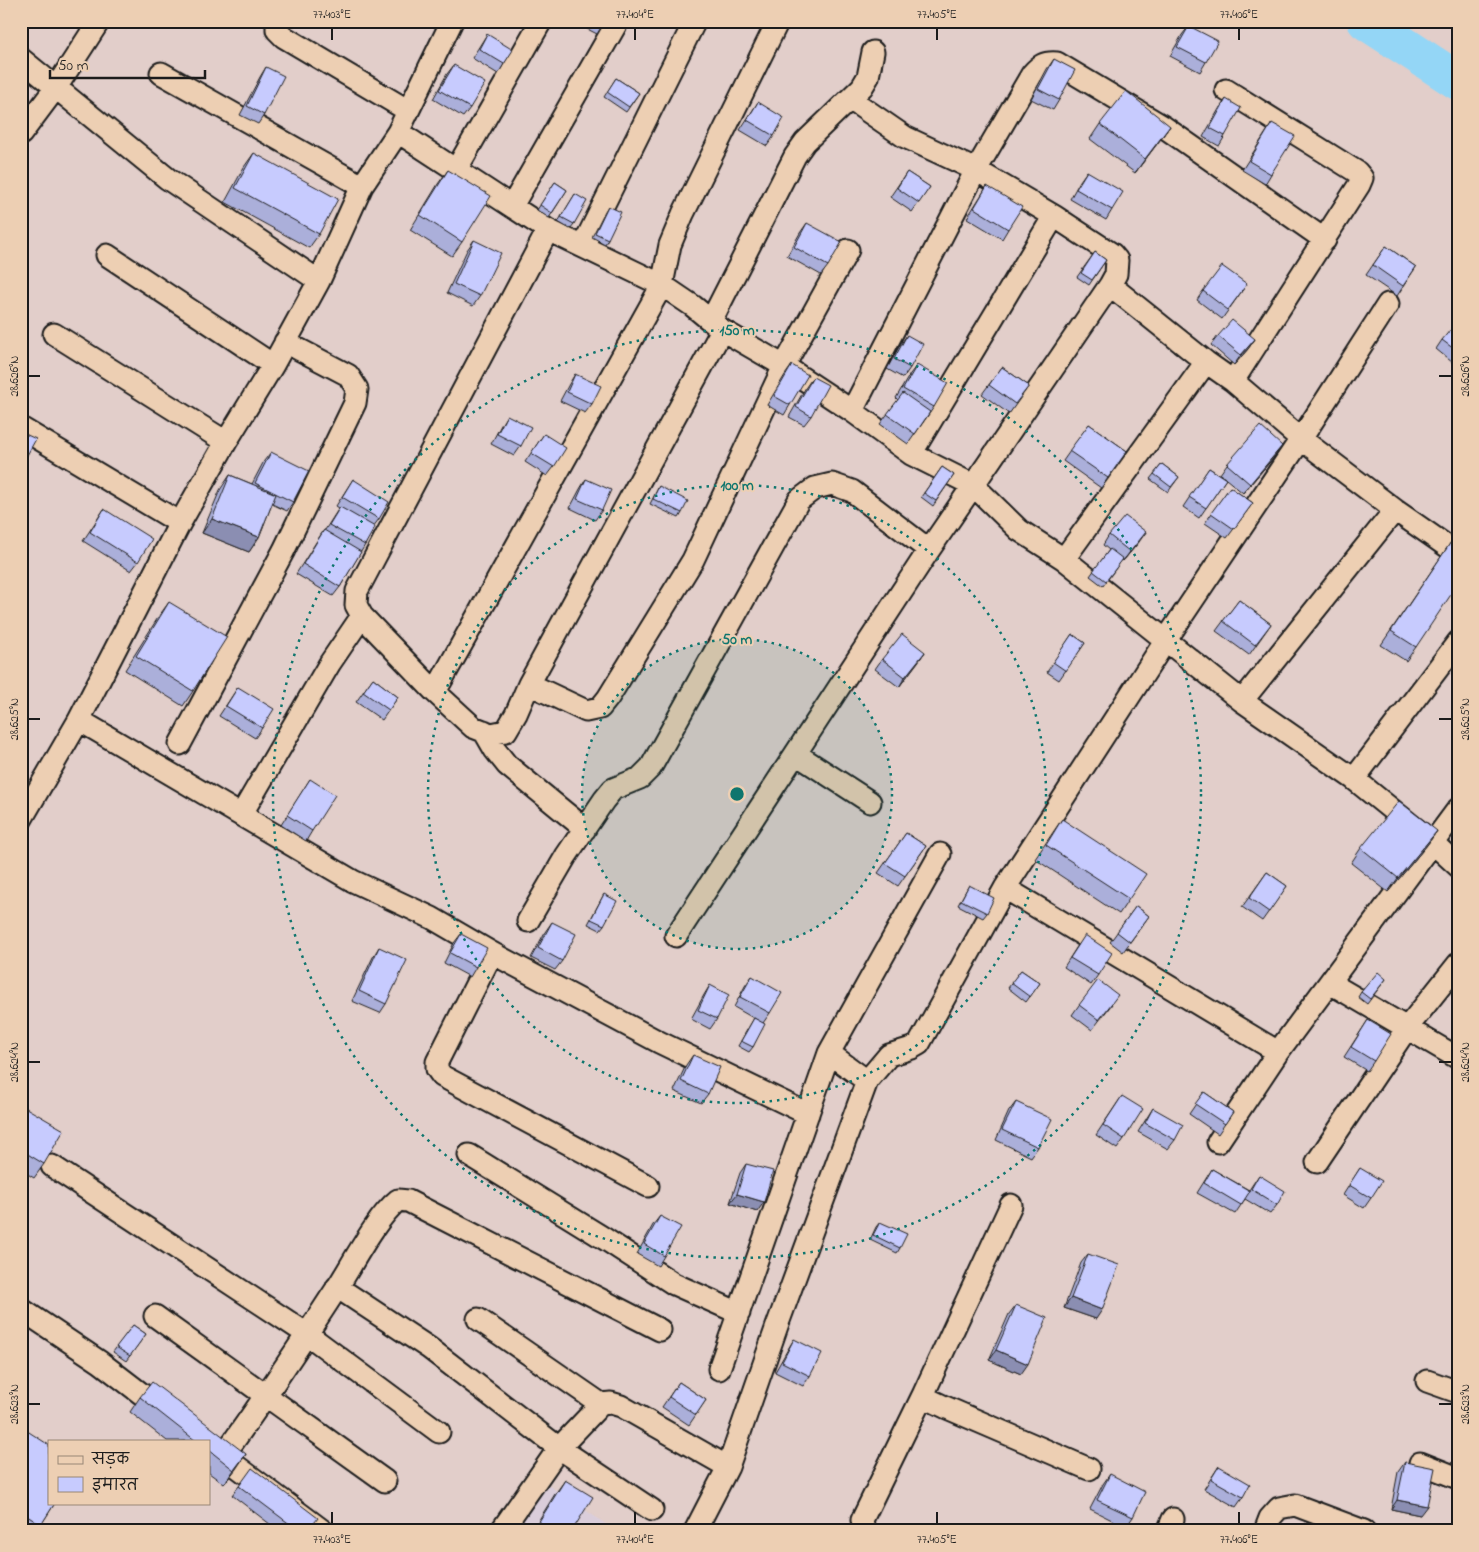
<svg xmlns="http://www.w3.org/2000/svg" width="1479" height="1552" font-family="'Indie Flower','Playpen Sans Deva',sans-serif">
	<style>
		.built { fill: #dacdda }
		.lines { fill: none; stroke-linecap: round; stroke-linejoin: round }
		.river { stroke: #94d6f6; stroke-width: 38 }
		.minor-casing { stroke: #1c1c1c; stroke-width: 25 }
		.minor { stroke: #edcfb3; stroke-width: 21 }
		.wall { fill: #abafda; stroke: #1c1c1c }
		.shaded-wall { fill: #8b8eb2; stroke: #1c1c1c }
		.building { fill: #c7cbfe; stroke: #1c1c1c }
		.ticks { fill: none; stroke: #1c1c1c; stroke-width: 2 }
		.ring { fill: none; stroke: #0f766e; stroke-width: 2.5; stroke-dasharray: 2.5 5 }
		.centre { fill: #0f766e; stroke: #edcfb3; stroke-width: 2.5 }
		.ring-label { font-size: 15px; text-anchor: middle; font-weight: bold; fill: #0f766e; stroke: #edcfb3; stroke-width: 4; stroke-linejoin: round; paint-order: stroke }
		.neatline { fill: none; stroke: #1c1c1c; stroke-width: 2 }
		.ticks-label { font-size: 12px; text-anchor: middle; fill: #1c1c1c }
	</style>
	<rect width="100%" height="100%" fill="#e2ceca"/>
	<filter id="ink" filterUnits="userSpaceOnUse"><feTurbulence type="fractalNoise" baseFrequency=".02" numOctaves="2"/><feDisplacementMap in="SourceGraphic" scale="10" xChannelSelector="R" yChannelSelector="G"/><feConvolveMatrix kernelMatrix="1 2 1 2 8 2 1 2 1" color-interpolation-filters="sRGB"/></filter>
	<g filter="url(#ink)">
		<!-- built -->
		<path class="built" d="M544,1482L616,1531H512Z"/>
		<g class="lines">
			<!-- river -->
			<path class="river" d="M1366,21L1458,81"/>
			<defs>
				<path id="minor" d="M277,21V30L284,37L407,110
					M21,59L168,179L319,281
					M161,73L362,186
					M1226,90L1357,172L1362,178L1359,185L1233,381
					M398,132L548,230L662,285L693,306L722,330L784,366L852,411L911,454L973,485L1019,530L1064,559L1242,701L1354,779L1433,843L1458,866
					M21,134L57,86L99,21
					M456,170L541,21
					M512,206L618,21
					M548,230L357,591L356,605L362,616L435,692L473,727L491,734L506,731L516,714L529,684L722,330
					M583,246L695,21
					M107,255L273,365
					M1110,285L1206,362L1233,381L1301,439L1395,510L1458,554
					M711,321L795,156L805,142L862,87L868,77L873,52
					M54,334L226,442
					M852,411L976,170L1032,74C1040,65 1044,62 1057,63L1164,127L1325,240
					M21,428L180,523
					M911,454L1054,216
					M1064,559L1206,362
					M529,684L586,711L600,708L608,698L693,560L784,366L848,250
					M435,692L662,285L670,245L683,214L778,21
					M1242,701L1395,510
					M79,720L353,881L432,918L492,953L659,1042L808,1114
					M484,731L495,750L507,765L585,829
					M180,744L284,550L355,403L357,389L348,375L285,342
					M796,754L870,802
					M1354,779L1458,642
					M241,815L330,663L362,616
					M21,820L79,720L180,523L226,442L273,365L319,281L362,186L398,132L452,21
					M1005,888L1278,1052L1458,809
					M528,921L566,856L604,800L613,789L640,778L651,767L799,500L815,488L832,484L852,491L929,550
					M676,936L929,550L1110,285L1116,274L1117,260L1112,254L1054,216L976,170L905,137L850,99
					M492,953L437,1062V1069L442,1076L648,1186
					M1330,983L1458,1058
					M829,1053L867,1081
					M1218,1142L1278,1052
					M469,1155L605,1239L674,1284L739,1313
					M1317,1162L1407,1028L1458,964
					M52,1166L307,1334L439,1432
					M1011,1205L924,1393L926,1398L945,1407L1089,1469
					M337,1287L429,1348L559,1448L652,1510
					M21,1309L100,1362L203,1441
					M155,1316L385,1481
					M478,1319L601,1404
					M719,1369L829,1053L940,854
					M1427,1381L1458,1392
					M215,1450L323,1531
					M223,1456C263,1401 300,1345 337,1288C353,1263 376,1218 398,1200L408,1201L660,1330
					M1420,1463L1458,1478
					M501,1531L559,1448L601,1404L611,1403L621,1406L728,1467
					M695,1531L728,1467L777,1326L867,1081L889,1055L912,1048L919,1044L1005,888L1166,640L1301,439L1388,304
					M864,1531L862,1520L924,1393
					M1168,1531L1173,1519
					M1265,1531L1270,1518L1279,1508L1295,1505L1364,1531"/>
			</defs>
			<!-- minor casing -->
			<use href="#minor" class="minor-casing"/>
			<!-- minor -->
			<use href="#minor" class="minor"/>
		</g>
		<!-- wall -->
		<path class="wall" d="M572,21H605L597,34Z
			M1189,26L1206,62L1200,72L1170,56L1182,35Z
			M487,34L504,64L498,74L472,58Z
			M1054,59L1059,100L1053,110L1031,99L1047,69Z
			M454,65L470,108L463,117L433,99L447,74Z
			M266,67L264,115L258,124L240,115L260,77Z
			M616,78L639,93L626,112L604,97Z
			M1226,99L1225,136L1219,146L1203,137L1219,109Z
			M758,102L774,136L767,146L740,130Z
			M1272,123L1271,174L1265,184L1242,170Z
			M1100,124L1170,126L1160,140L1135,173L1090,139Z
			M254,153L319,234L309,248L225,202L244,167Z
			M448,170L462,242L452,256L410,230L438,184Z
			M1087,171L1112,210L1106,220L1070,199L1080,181Z
			M907,172L930,187L912,212L890,197Z
			M555,182L567,190L549,218L537,210Z
			M987,186L1008,229L1002,239L967,218Z
			M575,194L574,224L570,229L558,222Z
			M608,206V239L605,244L592,237L605,211Z
			M807,223L828,266L821,275L787,256L800,233Z
			M474,240L480,296L473,306L447,293L467,250Z
			M1386,246L1416,267L1397,296L1366,275Z
			M1095,252L1106,260L1089,285L1077,277Z
			M1247,284L1222,319L1197,300L1203,291Z
			M1458,326V367L1436,349L1442,340Z
			M907,335L910,368L903,378L887,369L900,345Z
			M1218,336L1255,339L1248,349L1234,365L1211,345Z
			M792,365L790,405L784,415L767,405L785,375Z
			M917,365L934,407L908,444L880,424L898,400L896,398L910,374Z
			M1002,367L1029,386L1009,414L982,394Z
			M575,374L592,404L585,413L560,401L569,384Z
			M813,377L811,416L804,425L789,417L806,387Z
			M507,415L521,446L514,456L491,444L501,425Z
			M1089,424L1127,451L1101,488L1063,461Z
			M544,434L554,467L547,476L525,462Z
			M271,452L293,502L287,511L272,504L259,537L249,552L202,533L220,490L230,475L252,484L264,461Z
			M1275,456L1243,493L1220,474L1227,464Z
			M1162,464L1179,477L1168,492L1150,479Z
			M942,467L954,475L933,506L921,497Z
			M1209,468L1226,479L1199,518L1183,507Z
			M353,479L379,519L373,527L365,545L340,587L333,596L296,574L318,539L324,530H325L339,508L336,506Z
			M586,479L602,510L595,520L570,508L580,489Z
			M659,486L682,513L679,518L650,504Z
			M1230,487L1253,503L1227,538L1205,523Z
			M104,509L138,562L131,571L83,541Z
			M1109,535L1139,542L1123,561L1122,560L1103,586L1090,576L1109,550L1103,545Z
			M1451,542L1416,647L1406,661L1381,645Z
			M1239,600L1271,624L1249,655L1216,631Z
			M169,602L193,691L183,706L125,670L159,616Z
			M1072,634L1085,643L1059,680L1047,672Z
			M925,652L899,687L875,669L882,659Z
			M373,678L398,697L382,720L356,702Z
			M238,687L262,728L255,738L219,716Z
			M310,779L312,831L306,841L281,825Z
			M1062,819L1129,899L1119,914L1035,859Z
			M1437,831L1427,845L1388,892L1351,863L1361,848Z
			M906,833L926,846L898,886L878,873Z
			M1267,872L1287,886L1262,921L1242,907Z
			M969,885L987,913L983,918L958,905Z
			M604,894V925L600,930L588,924Z
			M1136,906L1149,916L1123,952L1110,942Z
			M552,922L562,961L555,970L531,958L545,932Z
			M461,934L476,967L470,977L444,963L454,943Z
			M1078,945L1098,975L1091,985L1064,967Z
			M379,947L386,1004L380,1013L352,1001L373,957Z
			M1021,970L1040,983L1026,1002L1008,988Z
			M752,976L770,1013L763,1023L753,1047L749,1052L738,1046L754,1018L762,1023L734,1007L745,986Z
			M1386,979L1367,1004L1358,997L1361,992Z
			M710,985L717,1019L710,1029L691,1019L704,995Z
			M1112,1004L1092,1030L1072,1015L1079,1005Z
			M1368,1020L1374,1061L1367,1071L1344,1057Z
			M693,1055L708,1094L701,1103L674,1091L686,1065Z
			M1204,1092L1233,1112L1218,1134L1189,1114Z
			M1122,1096L1124,1139L1117,1149L1096,1135Z
			M1016,1102L1038,1147L1031,1157L996,1140L1009,1111Z
			M21,1105L44,1164L34,1178L21,1170Z
			M1153,1108L1175,1140L1168,1149L1138,1132Z
			M746,1164L757,1212L730,1203L740,1173Z
			M1360,1168L1371,1198L1364,1208L1343,1195Z
			M1212,1169L1249,1190L1259,1175L1277,1205L1270,1214L1245,1199L1235,1214L1197,1193Z
			M660,1216L664,1256L658,1266L637,1254L653,1225Z
			M880,1222L900,1248L897,1253L870,1240L876,1227Z
			M1088,1254L1096,1319L1064,1308L1081,1263Z
			M1016,1305L1021,1374L989,1360L1009,1314Z
			M133,1325L146,1334L126,1361L113,1352Z
			M794,1339L810,1376L803,1386L775,1372L788,1349Z
			M679,1382L706,1400L689,1425L662,1407Z
			M140,1397L246,1454L224,1484L209,1473V1441H167L130,1412Z
			M21,1427L55,1503L37,1531H21Z
			M1405,1462L1420,1515L1391,1509L1398,1472Z
			M1219,1466L1243,1497L1236,1507L1204,1489Z
			M1110,1474L1133,1517L1126,1527L1090,1509L1103,1484Z
			M565,1480L572,1531H532L555,1494Z
			M239,1486L309,1531H279L232,1495Z"/>
		<!-- shaded-wall -->
		<path class="shaded-wall" d="M1170,126L1160,140L1135,173L1145,159Z
			M1255,339L1248,349L1234,365L1241,355Z
			M1282,446L1275,456L1243,493L1250,484Z
			M212,519L259,537L249,552L202,533Z
			M1146,532L1139,542L1123,561L1130,552Z
			M925,652L918,662L899,687L905,677Z
			M1437,831L1427,845L1388,892L1398,878Z
			M737,1194L764,1202L757,1212L730,1203Z
			M1071,1298L1102,1310L1096,1319L1064,1308Z
			M996,1350L1028,1364L1021,1374L989,1360Z
			M246,1454L236,1469L224,1484L234,1470Z
			M1397,1500L1427,1506L1420,1515L1391,1509Z"/>
		<!-- building -->
		<path class="building" d="M598,21H605L604,24Z
			M1189,26L1218,41L1206,62L1177,47Z
			M487,34L513,50L504,64L479,49Z
			M1054,59L1075,70L1059,100L1038,89Z
			M454,65L485,83L470,108L439,90Z
			M266,67L284,76L264,115L247,106Z
			M616,78L639,93L629,107L607,92Z
			M1126,91L1170,126L1145,159L1100,124Z
			M1226,99L1241,108L1225,136L1210,128Z
			M758,102L784,118L774,136L747,120Z
			M1272,123L1295,136L1271,174L1249,161Z
			M254,153L338,199L319,234L235,188Z
			M448,170L491,196L462,242L420,215Z
			M1087,171L1123,192L1112,210L1076,189Z
			M907,172L930,187L919,203L897,188Z
			M555,182L567,190L552,213L540,205Z
			M987,186L1022,207L1008,229L974,208Z
			M575,194L587,201L574,224L561,217Z
			M608,206L621,212L608,239L595,233Z
			M807,223L842,242L828,266L794,247Z
			M474,240L501,253L480,296L454,284Z
			M1386,246L1416,267L1403,286L1373,265Z
			M1095,252L1106,260L1092,280L1081,273Z
			M1222,266L1247,284L1228,310L1203,291Z
			M1232,320L1255,339L1241,355L1218,336Z
			M1455,324L1458,326V352L1442,340Z
			M907,335L923,344L910,368L894,359Z
			M792,365L808,375L790,405L774,396Z
			M917,365L948,383L934,407L903,389Z
			M1002,367L1029,386L1015,404L989,385Z
			M575,374L601,386L592,404L567,392Z
			M813,377L828,385L811,416L796,407Z
			M903,393L930,412L915,434L887,414Z
			M507,415L531,427L521,446L497,434Z
			M1089,424L1127,451L1108,478L1069,451Z
			M1260,426L1282,446L1250,484L1227,464Z
			M25,434L36,439L21,466V441Z
			M544,434L566,448L554,467L531,453Z
			M271,452L309,471L293,502L255,483Z
			M1162,464L1179,477L1171,487L1154,474Z
			M942,467L954,475L936,501L924,493Z
			M1209,468L1226,479L1206,508L1189,497Z
			M230,475L276,494L259,537L212,519Z
			M353,479L389,502L379,519L342,497Z
			M586,479L611,490L602,510L577,499Z
			M659,486L688,501L682,513L653,499Z
			M1230,487L1253,503L1234,529L1211,513Z
			M340,507L375,527L365,545L329,525Z
			M104,509L152,539L138,562L90,532Z
			M1125,516L1146,532L1130,552L1109,535Z
			M324,530L361,552L340,587L303,564Z
			M1451,542L1458,546V584L1416,647L1391,631Z
			M1110,549L1123,559L1106,581L1093,571Z
			M1239,600L1271,624L1255,645L1223,621Z
			M169,602L227,637L193,691L136,656Z
			M902,634L925,652L905,677L882,659Z
			M1072,634L1085,643L1066,671L1053,662Z
			M373,678L398,697L389,710L363,692Z
			M238,687L274,709L262,728L226,706Z
			M310,779L335,795L312,831L287,815Z
			M1399,801L1437,831L1398,878L1361,848Z
			M1062,819L1146,874L1129,899L1046,845Z
			M906,833L926,846L905,876L885,863Z
			M1267,872L1287,886L1269,912L1249,898Z
			M969,885L994,898L987,913L961,900Z
			M604,894L617,901L604,925L591,919Z
			M1136,906L1149,916L1130,942L1117,932Z
			M552,922L576,934L562,961L538,948Z
			M461,934L487,948L476,967L450,953Z
			M1085,935L1112,953L1098,975L1070,958Z
			M379,947L407,960L386,1004L359,991Z
			M1021,970L1040,983L1030,997L1011,983Z
			M1378,972L1386,979L1370,999L1361,992Z
			M752,976L782,993L770,1013L740,997Z
			M1098,980L1118,995L1099,1020L1079,1005Z
			M710,985L729,995L717,1019L698,1010Z
			M754,1018L765,1024L753,1047L741,1041Z
			M1368,1020L1391,1034L1374,1061L1351,1047Z
			M693,1055L720,1067L708,1094L681,1081Z
			M1204,1092L1233,1112L1225,1124L1195,1104Z
			M1122,1096L1143,1109L1124,1139L1103,1125Z
			M1016,1102L1052,1119L1038,1147L1002,1130Z
			M21,1105L64,1130L44,1164L21,1150Z
			M1153,1108L1183,1125L1175,1140L1145,1123Z
			M746,1164L773,1171L764,1202L737,1194Z
			M1360,1168L1382,1181L1371,1198L1349,1185Z
			M1212,1169L1250,1191L1241,1205L1204,1183Z
			M1259,1175L1285,1191L1277,1205L1251,1189Z
			M660,1216L681,1227L664,1256L644,1244Z
			M880,1222L907,1234L900,1248L873,1235Z
			M1088,1254L1119,1265L1102,1310L1071,1298Z
			M1016,1305L1047,1318L1028,1364L996,1350Z
			M133,1325L146,1334L130,1356L116,1347Z
			M794,1339L822,1353L810,1376L782,1362Z
			M152,1382L246,1454L234,1470L209,1450V1441H196L140,1397Z
			M679,1382L706,1400L696,1415L669,1397Z
			M21,1427L49,1445V1503H55L41,1525L21,1512Z
			M1405,1462L1435,1468L1427,1506L1397,1500Z
			M1219,1466L1250,1484L1243,1497L1211,1479Z
			M252,1468L318,1518L308,1531H299L239,1486Z
			M1110,1474L1145,1492L1133,1517L1097,1500Z
			M565,1480L593,1497L572,1531H533Z"/>
	</g>
	<!-- ticks -->
	<path class="ticks" d="M332,28V40M635,28V40M937,28V40M1239,28V40M28,376H40M1439,376H1452M28,719H40M1439,719H1452M28,1062H40M1439,1062H1452M28,1404H40M1439,1404H1452M332,1512V1524M635,1512V1524M937,1512V1524M1239,1512V1524"/>
	<!-- distance rings -->
	<circle cx="737" cy="794" r="155" fill="#0f766e" fill-opacity=".12"/>
	<g class="ring">
		<circle cx="737" cy="794" r="155"/>
		<circle cx="737" cy="794" r="309"/>
		<circle cx="737" cy="794" r="464"/>
	</g>
	<circle cx="737" cy="794" r="8" class="centre"/>
	<g class="ring-label">
		<text x="737" y="335">150 m</text>
		<text x="737" y="490">100 m</text>
		<text x="737" y="644">50 m</text>
	</g>
	<!-- margin -->
	<rect width="1479" height="1552" fill="none" stroke="#edcfb3" stroke-width="55"/>
	<!-- legend -->
	<rect x="48" y="1440" width="162" height="65" fill="#edcfb3" stroke="#998777"/>
	<rect x="58" y="1456" width="25" height="8" fill="#edcfb3" stroke="#998777"/>
	<text x="92" y="1464" font-size="15" fill="#1c1c1c">सड़क</text>
	<rect x="58" y="1477" width="25" height="15" fill="#c7cbfe" stroke="#998777"/>
	<text x="92" y="1490" font-size="15" fill="#1c1c1c">इमारत</text>
	<!-- scale -->
	<path d="M50 70v8h155v-8" fill="none" stroke="#1c1c1c" stroke-width="2.5"/>
	<text x="58" y="70" font-size="15" fill="#1c1c1c" stroke="#edcfb3" stroke-width="4" paint-order="stroke">50 m</text>
	<rect x="28" y="28" width="1424" height="1496" class="neatline"/>
	<g class="ticks-label">
		<text x="332" y="18">77.403°E</text>
		<text x="635" y="18">77.404°E</text>
		<text x="937" y="18">77.405°E</text>
		<text x="1239" y="18">77.406°E</text>
		<text transform="translate(14 376) rotate(-90)" y="4">28.626°N</text>
		<text transform="translate(1465 376) rotate(-90)" y="4">28.626°N</text>
		<text transform="translate(14 719) rotate(-90)" y="4">28.625°N</text>
		<text transform="translate(1465 719) rotate(-90)" y="4">28.625°N</text>
		<text transform="translate(14 1062) rotate(-90)" y="4">28.624°N</text>
		<text transform="translate(1465 1062) rotate(-90)" y="4">28.624°N</text>
		<text transform="translate(14 1404) rotate(-90)" y="4">28.623°N</text>
		<text transform="translate(1465 1404) rotate(-90)" y="4">28.623°N</text>
		<text x="332" y="1543">77.403°E</text>
		<text x="635" y="1543">77.404°E</text>
		<text x="937" y="1543">77.405°E</text>
		<text x="1239" y="1543">77.406°E</text>
	</g>
</svg>
